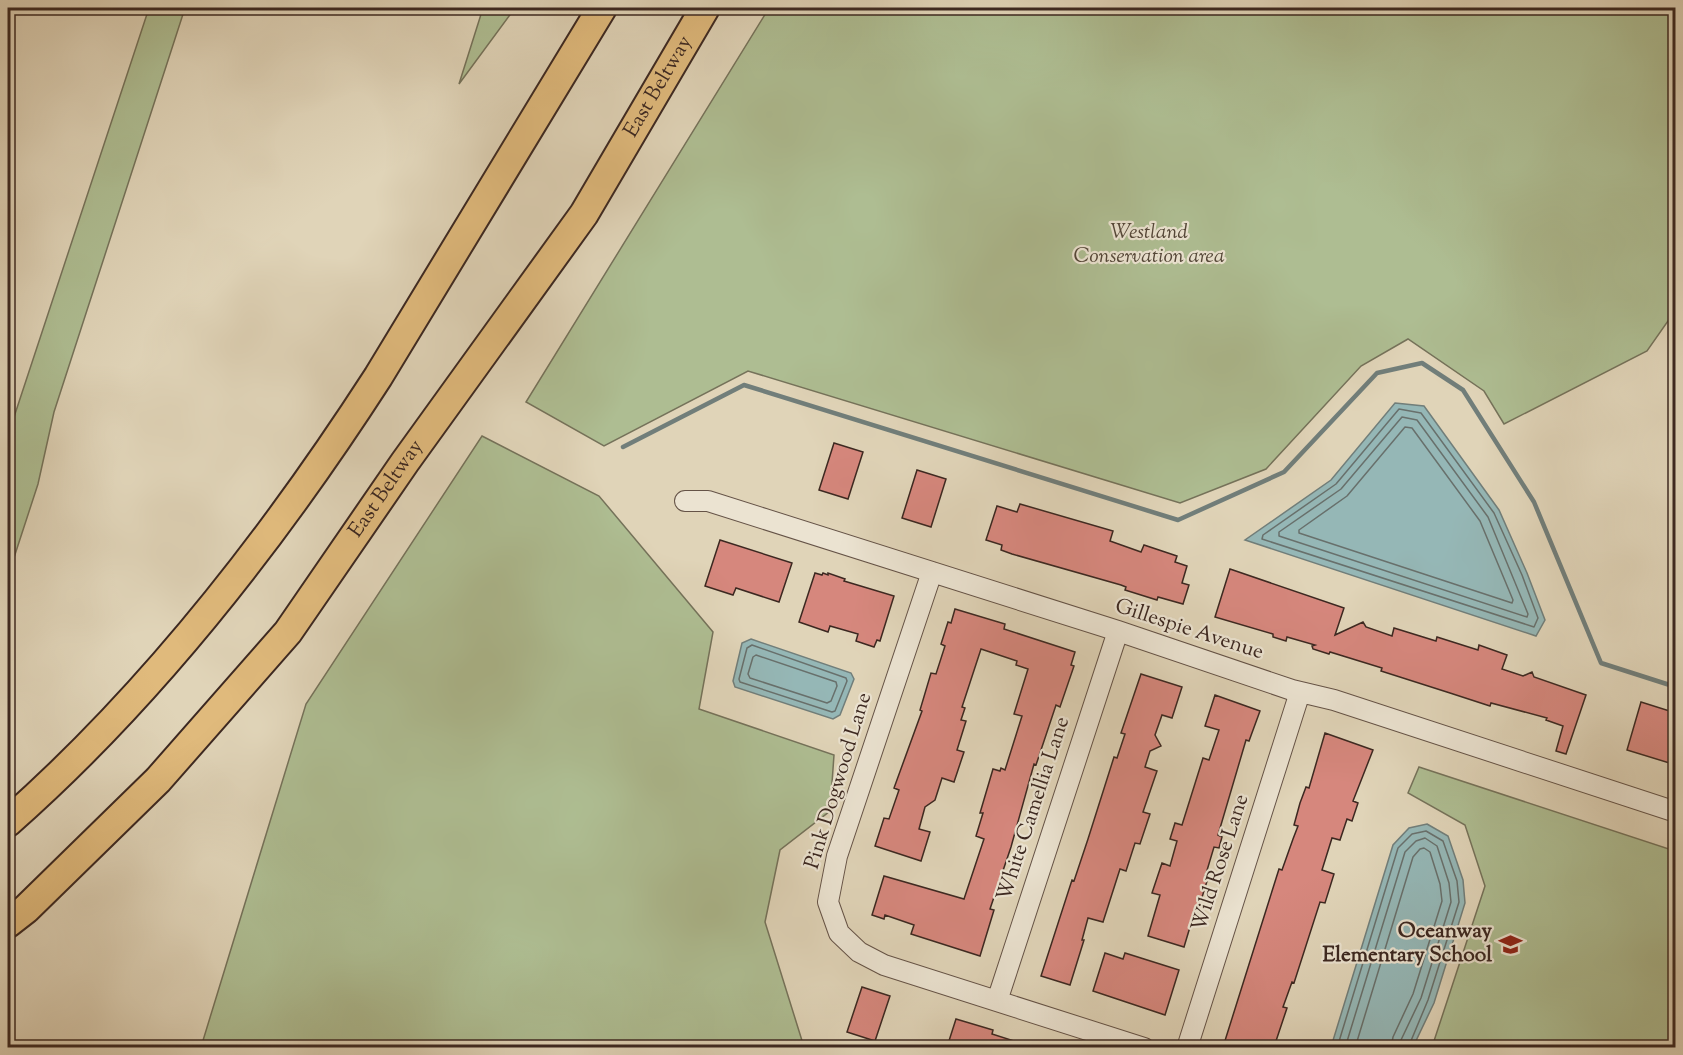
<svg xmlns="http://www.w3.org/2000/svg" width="1683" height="1055" font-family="'Sorts Mill Goudy',serif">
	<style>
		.green { fill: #aebd92; stroke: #75725a; stroke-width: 1.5 }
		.water { fill: #95b7b6; stroke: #717e7a; stroke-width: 1.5 }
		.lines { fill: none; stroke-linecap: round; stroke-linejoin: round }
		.shore { stroke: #68706c; stroke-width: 1.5 }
		.stream { stroke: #717e7a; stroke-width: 4.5 }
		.building { fill: #d6877d; stroke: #3c2821; stroke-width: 1.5 }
		.minor-casing { stroke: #655347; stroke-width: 22 }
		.highway-casing { stroke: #3c2821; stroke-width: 32 }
		.minor { stroke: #ebe3d1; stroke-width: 20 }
		.highway { stroke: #e0ba7c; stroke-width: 28 }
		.labels { text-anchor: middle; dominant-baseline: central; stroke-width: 4.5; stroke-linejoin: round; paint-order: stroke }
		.street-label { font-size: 21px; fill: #3c2821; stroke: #ebe3d1 }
		.park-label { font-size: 21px; font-style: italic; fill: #534638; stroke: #ebe3d1 }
		.poi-label { font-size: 21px; font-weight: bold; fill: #3c2821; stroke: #ebe3d1; text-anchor: end }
	</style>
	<rect width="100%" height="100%" fill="#e0d4b8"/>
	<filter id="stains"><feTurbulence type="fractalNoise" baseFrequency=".00333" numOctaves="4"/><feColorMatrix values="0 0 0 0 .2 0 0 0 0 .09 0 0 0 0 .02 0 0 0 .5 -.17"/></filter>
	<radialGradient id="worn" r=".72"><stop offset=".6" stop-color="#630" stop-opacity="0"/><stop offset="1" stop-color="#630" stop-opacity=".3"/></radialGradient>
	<!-- green -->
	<path class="green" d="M149,8H185L54,412L38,484L8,576V415L14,417Z
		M483,8H515L459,84Z
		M769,8H1675V311L1647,351L1504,424L1484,391L1408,339L1361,366L1266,469L1180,503L748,371L604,446L526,402Z
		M482,436L599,496L713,632L699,709L834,755L830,811L780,850L765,922L804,1047H201L306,704Z
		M1419,767L1675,851V1047H1432L1485,886L1465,825L1408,793Z"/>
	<!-- water -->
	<path class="water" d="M1395,403L1424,406L1499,510L1527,573L1545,620L1536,636L1245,540L1331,480Z
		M751,639L851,673L854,679L840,715L833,719L735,687L733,681L742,643Z
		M1427,824L1448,836L1463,880L1465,903L1434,1003L1413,1047H1331L1393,845L1409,828Z"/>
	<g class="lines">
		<!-- shore -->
		<path class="shore" d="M1399,409L1421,413L1494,513L1522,575L1538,618L1534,627L1262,539L1263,535L1336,484Z
			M1402,417L1417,420L1488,517L1528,614L1527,617L1279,536V532L1341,489Z
			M1405,427L1412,428L1480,521L1513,600L1512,603L1299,533V530L1347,496Z
			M752,645L846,678L847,681L835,711L832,712L740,682L739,679L747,648Z
			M756,655L836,682L837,686L831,701L827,703L750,678L748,674L753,657Z
			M1337,1048L1398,848L1412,834L1426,831L1443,841L1457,881L1459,902L1428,1000L1408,1048
			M1345,1048L1405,852L1416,841L1425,838L1437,846L1449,883L1451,902L1421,998L1401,1040L1400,1048
			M1355,1048L1413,857L1420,849L1424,848L1430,852L1440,884L1442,901L1413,994L1393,1037L1391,1048"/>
		<!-- stream -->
		<path class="stream" d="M623,447L744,385L1178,520L1284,472L1377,373L1422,363L1463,390L1534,502L1601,663L1676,687"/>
	</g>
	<!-- building -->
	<path class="building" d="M834,443L863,452L848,499L819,490Z
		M917,470L946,479L931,527L902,518Z
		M1020,504L1113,531L1110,541L1141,552L1144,545L1177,556L1175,562L1187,566L1182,583L1189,585L1183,604L1158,597L1157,600L1125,590L1126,587L1121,585L1012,554L1001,550L1002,545L986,540L997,506L1017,512Z
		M720,540L792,563L779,602L736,588L733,595L705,586Z
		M1230,569L1344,608L1335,635L1363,622L1366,627L1392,636L1394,628L1436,641L1437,637L1478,650L1479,645L1507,655L1502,669L1523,676L1532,672L1534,677L1586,695L1566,754L1556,751L1563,726L1546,720L1547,718L1491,703L1490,706L1450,693L1381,671L1382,668L1330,652L1329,654L1313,649L1312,646L1315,645L1287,637L1286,641L1273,637V634L1215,617Z
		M815,573L822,575L823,573L828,575V573L845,579L844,581L894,596L880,641L877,640L874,647L856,641L858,634L830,626L828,632L799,622Z
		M955,609L1005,624L1004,629L1075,652L1071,665L1074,666L1060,707L1056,705L1036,765L1034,764L1011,847L990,909L994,910L980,956L911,934L914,925L885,915L884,919L872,915L884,876L964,899L984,839L976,836L983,813H980L993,769L1000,771L1001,768L1005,770L1022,716L1014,714L1028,669L1016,665L1017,661L981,649L962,707L965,708L961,720L966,721L957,750L964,752L954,782L942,778L935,800L925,807L919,829L930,832L921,861L875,846L884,818L889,819L899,790L894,788L922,711L920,710L931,673L936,674L945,646L941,644L948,622L951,623Z
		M1141,674L1182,687L1172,718L1162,715L1155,735L1161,746L1150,751L1145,767L1157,771L1143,812L1150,814L1140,844L1135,843L1126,871L1120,869L1103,922L1088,918L1082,940H1084L1070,985L1041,976L1072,880L1074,881L1088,839L1114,757L1117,758L1125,734L1121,733Z
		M1215,695L1260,711L1249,741L1246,740L1218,835L1222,837L1219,848L1214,847L1205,877L1208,878L1199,907H1196L1184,947L1148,936L1160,895L1152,893L1162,863L1170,866L1177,841L1170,839L1175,823L1182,825L1203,758L1209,760L1219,730L1205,726Z
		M1641,702L1676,713V765L1627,750Z
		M1325,733L1373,750L1353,801L1358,803L1352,821L1347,819L1340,840L1332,838L1322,870L1334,874L1325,903L1320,902L1294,983L1292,982L1283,1007L1287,1008L1274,1047H1223L1279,869L1282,870L1293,839L1298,826L1294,825L1300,803L1306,787L1309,788Z
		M1105,953L1123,959L1125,953L1179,970L1165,1015L1093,991Z
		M862,987L890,996L875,1041L847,1032Z
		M956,1019L993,1030L992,1034L1027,1045L1026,1047H947Z"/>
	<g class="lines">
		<defs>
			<path id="minor" d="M685,501H708L1118,631L1292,690L1334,700L1676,812
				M932,572L837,856L828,902L839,933L859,952L884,965L1144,1048
				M997,1001L1118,631
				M1187,1048L1300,692"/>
			<g id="highway">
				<path d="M8,822C152,695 274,538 378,377L602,8"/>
				<path id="s1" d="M8,923L26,909L158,780L288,632L405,462L584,214L705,8"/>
			</g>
		</defs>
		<!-- minor casing -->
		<use href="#minor" class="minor-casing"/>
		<!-- highway casing -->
		<use href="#highway" class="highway-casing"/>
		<!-- minor -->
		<use href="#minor" class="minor"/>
		<!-- highway -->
		<use href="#highway" class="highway"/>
	</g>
	<!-- icons -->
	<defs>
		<symbol id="school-bare" viewBox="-9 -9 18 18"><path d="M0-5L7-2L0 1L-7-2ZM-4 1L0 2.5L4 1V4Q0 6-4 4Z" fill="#8f2418" stroke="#ebe3d1" stroke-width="2.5" paint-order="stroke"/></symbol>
	</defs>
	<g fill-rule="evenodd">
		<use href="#school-bare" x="1494" y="928" width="33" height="33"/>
	</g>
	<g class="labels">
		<!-- street labels -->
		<g class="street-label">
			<text stroke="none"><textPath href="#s1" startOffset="1064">East Beltway</textPath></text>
			<text stroke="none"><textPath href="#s1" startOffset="578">East Beltway</textPath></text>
			<text transform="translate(1189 630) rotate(18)">Gillespie Avenue</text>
			<text transform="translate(839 781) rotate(-73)">Pink Dogwood Lane</text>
			<text transform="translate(1034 809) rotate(-72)">White Camellia Lane</text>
			<text transform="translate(1221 863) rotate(-72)">Wild Rose Lane</text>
		</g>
		<!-- park labels -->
		<g class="park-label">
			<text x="1149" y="233">Westland<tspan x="1149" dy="24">Conservation area</tspan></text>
		</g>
		<!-- poi labels -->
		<g class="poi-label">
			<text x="1492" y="932">Oceanway<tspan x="1492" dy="24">Elementary School</tspan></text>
		</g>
	</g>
	<!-- margin -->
	<rect width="1683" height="1055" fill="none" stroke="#e0d4b8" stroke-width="30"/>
	<rect x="9" y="9" width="1665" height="1037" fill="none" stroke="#3c2821" stroke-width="3"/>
	<rect x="15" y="15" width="1653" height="1025" fill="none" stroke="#3c2821" stroke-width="1.5"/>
	<rect width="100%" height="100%" filter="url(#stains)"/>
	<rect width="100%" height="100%" fill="url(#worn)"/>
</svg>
